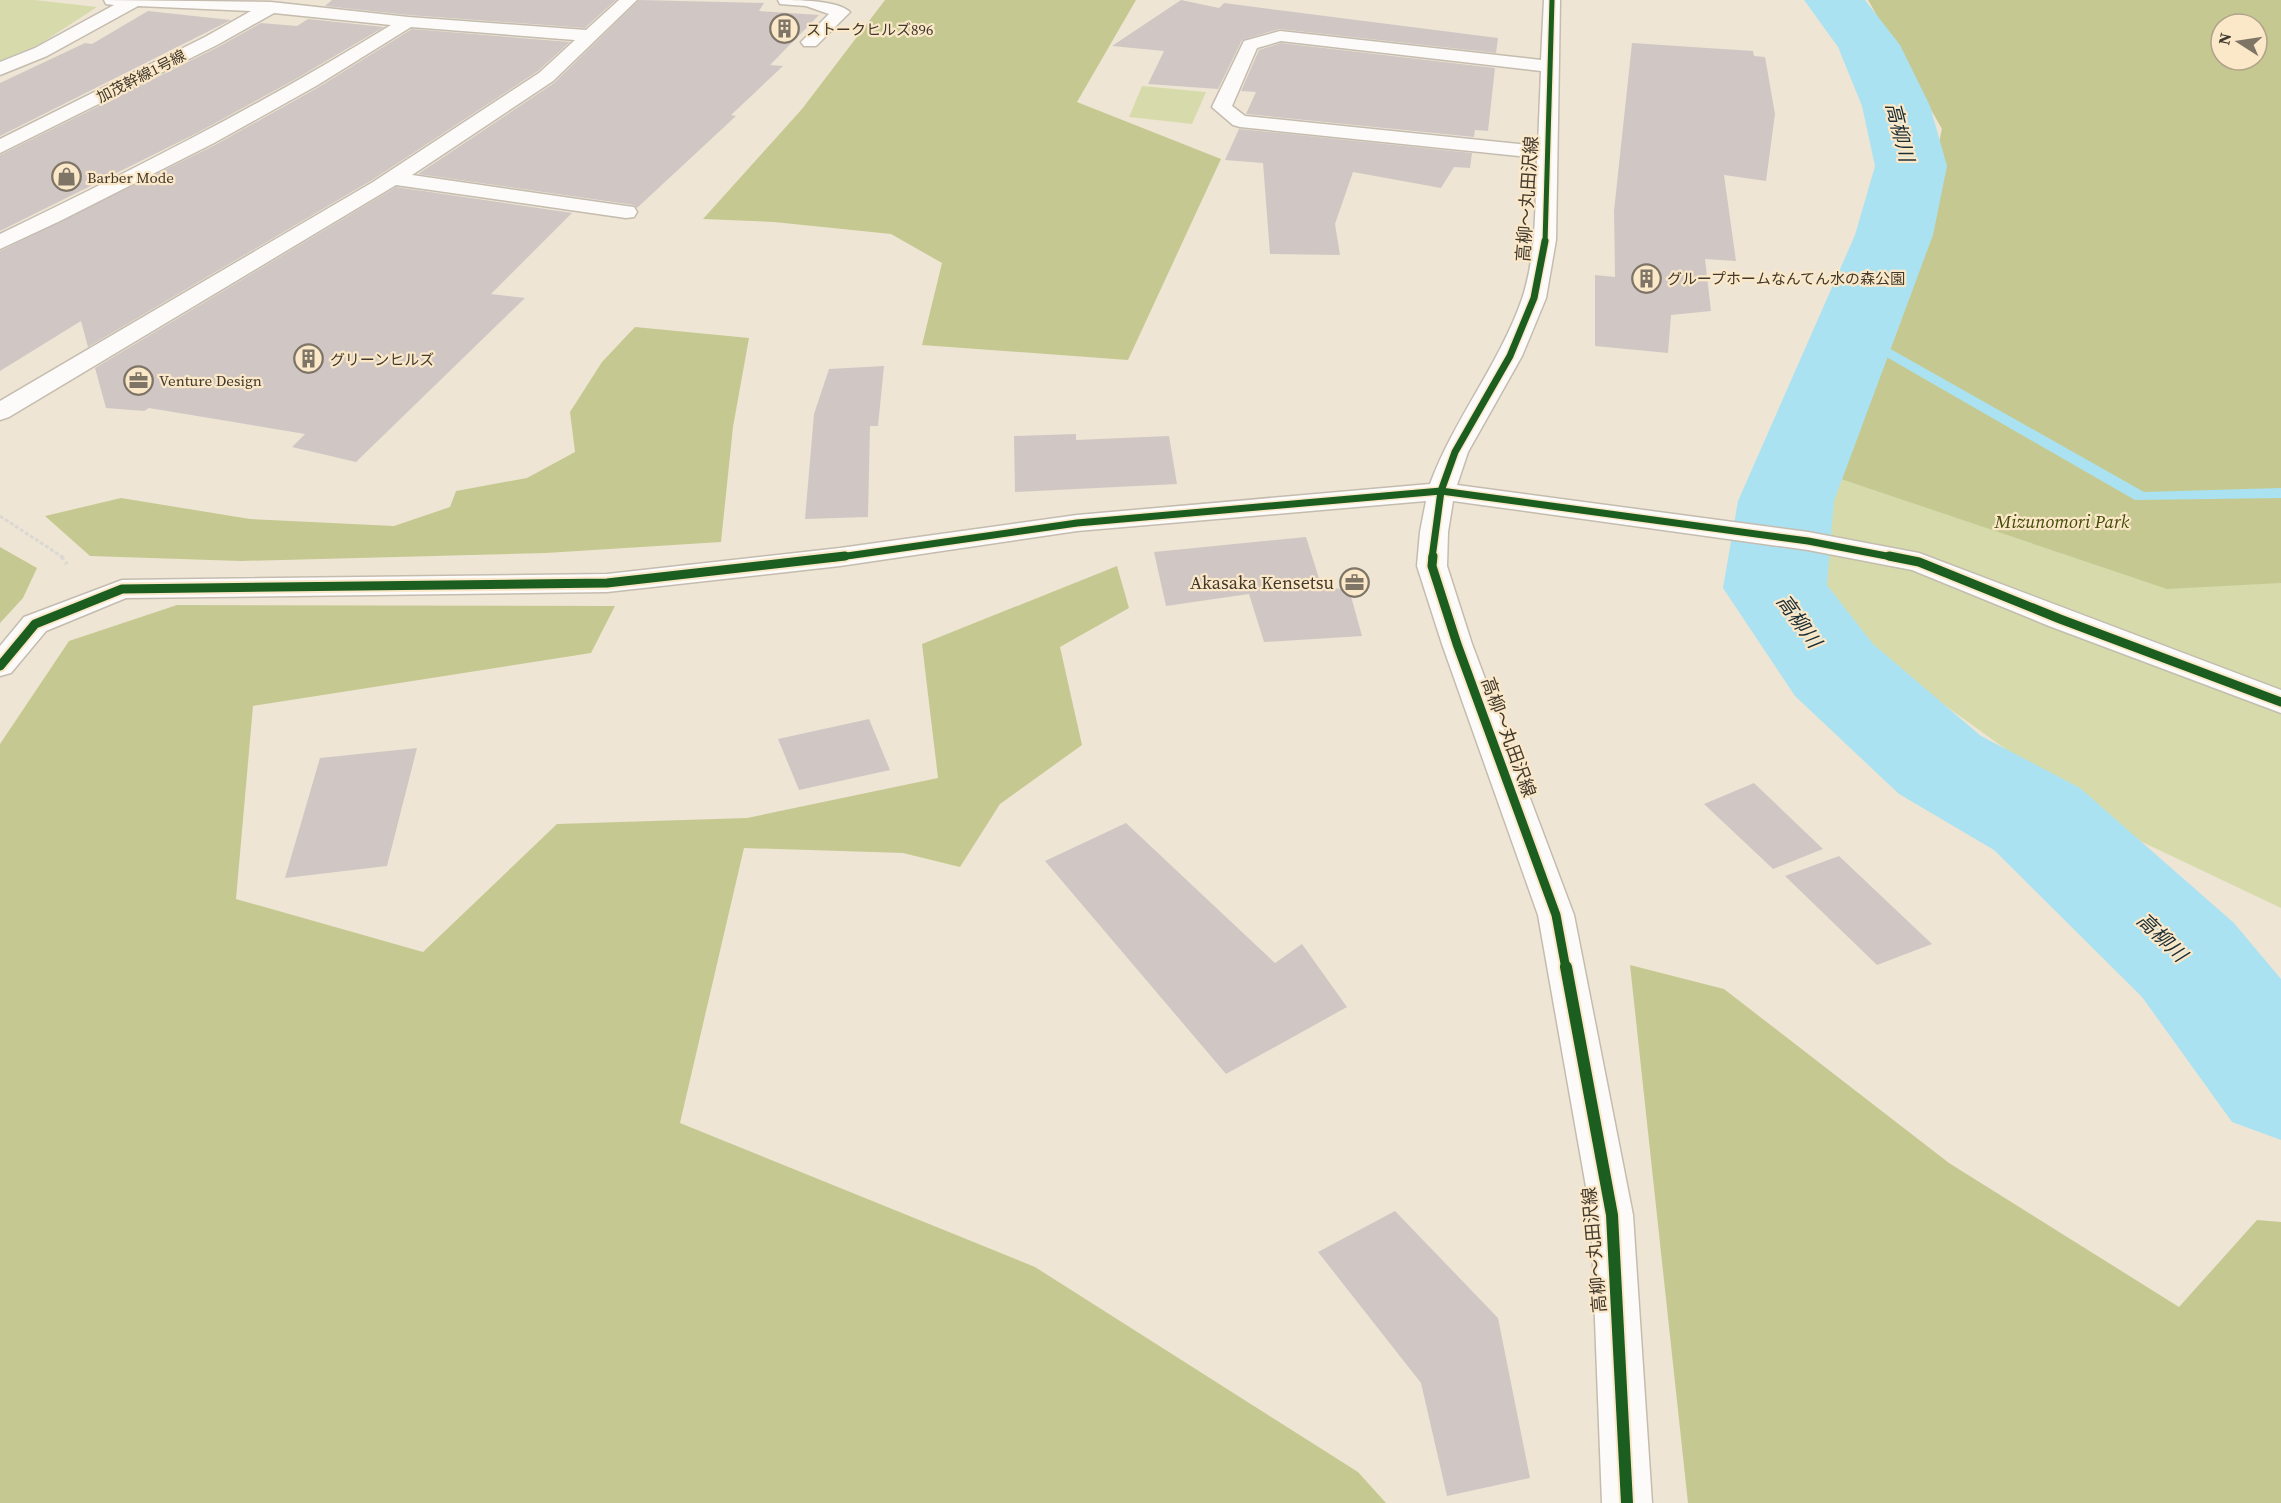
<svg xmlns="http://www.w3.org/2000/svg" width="2281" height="1503" font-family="'Source Serif 4','Noto Sans JP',serif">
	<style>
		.green { fill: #d7dbac; fill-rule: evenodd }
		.forest { fill: #c5c991; fill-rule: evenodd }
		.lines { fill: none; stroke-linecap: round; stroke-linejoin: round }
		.stream { fill: #abe2f2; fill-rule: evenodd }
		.river { fill: #abe2f2; fill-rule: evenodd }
		.building { fill: #d0c7c5 }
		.minor-casing { stroke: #c4bcaf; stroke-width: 3 }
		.path-far1 { stroke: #dbd8d3; stroke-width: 3; stroke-dasharray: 4 2; stroke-linecap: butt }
		.path { stroke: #dbd8d3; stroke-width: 4; stroke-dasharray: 4.5 3; stroke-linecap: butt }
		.minor { fill: #fdfbf9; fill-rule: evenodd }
		.cycleway-far3-casing { stroke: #fbe8c8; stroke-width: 8 }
		.cycleway-far2-casing { stroke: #fbe8c8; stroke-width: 10 }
		.cycleway-far1-casing { stroke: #fbe8c8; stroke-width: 13 }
		.cycleway-casing { stroke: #fbe8c8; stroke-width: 16 }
		.cycleway-far3 { stroke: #1b5e20; stroke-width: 5 }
		.cycleway-far2 { stroke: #1b5e20; stroke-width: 7 }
		.cycleway-far1 { stroke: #1b5e20; stroke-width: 9 }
		.cycleway { stroke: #1b5e20; stroke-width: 12 }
		.labels { text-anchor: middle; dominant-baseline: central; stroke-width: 4.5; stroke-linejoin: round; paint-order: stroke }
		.far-poi-label { font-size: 15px; fill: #41392d; stroke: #fbe8c8; text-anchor: start }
		.far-street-label { font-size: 15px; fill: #41392d; stroke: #fbe8c8 }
		.street-label { font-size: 18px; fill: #41392d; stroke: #fbe8c8 }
		.park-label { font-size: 18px; font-style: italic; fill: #414a06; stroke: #fbe8c8 }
		.poi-label { font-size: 18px; fill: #41392d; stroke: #fbe8c8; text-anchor: end }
		.water-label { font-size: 20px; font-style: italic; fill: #1a2e35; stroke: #fbe8c8 }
	</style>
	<rect width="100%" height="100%" fill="#efe5d4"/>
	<!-- green -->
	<path class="green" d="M0,0H35L97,7L40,44L0,61Z
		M1893,0H2281V908L2119,831L1871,652L1827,586L1823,519L1879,393L1942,129ZM2221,24H2257V60H2221Z
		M1142,86L1206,92L1192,124L1129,117Z"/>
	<!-- forest -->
	<path class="forest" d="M885,0H1136L1077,102L1221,159L1128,360L922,345L942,263L891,234L774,222L703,219L802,109Z
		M1868,0H2281V583L2167,589L1841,479L1901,321L1942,129ZM2221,24H2257V60H2221Z
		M635,327L749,338L733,427L721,542L546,553L241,561L90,556L45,516L121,498L250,519L394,526L450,507L456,491L527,478L575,452L570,412L602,362Z
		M0,547L37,568L23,598L0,623Z
		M1117,566L1129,608L1060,647L1082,745L1000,804L960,867L903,853L744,848L680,1123L1035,1267L1358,1472L1386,1503H0V744L69,641L177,605L615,606L591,653L253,706L236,899L423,952L557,824L747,818L938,778L922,644Z
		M1630,965L1724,989L1949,1163L2179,1307L2257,1220L2281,1222V1503H1688Z"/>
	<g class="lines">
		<!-- stream -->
		<path class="stream" d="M1855,329L2144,492L2281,488V498L2135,500L1850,336L1848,333L1850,330Z"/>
		<!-- river -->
		<path class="river" d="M1804,0H1865L1900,45L1930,106L1947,166L1933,235L1834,501L1827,585L1873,644L1981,736L2080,788L2234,923L2281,979V1140L2232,1122L2142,997L1994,850L1899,794L1795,696L1723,588L1738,501L1855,235L1875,166L1862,106L1838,47Z"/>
	</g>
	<!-- building -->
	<path class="building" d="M332,0H616L585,28L408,15L325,6Z
		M639,0L764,3L759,11L819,15L770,65L783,66L731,115L736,116L637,208L634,205L418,174L554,83Z
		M1181,0L1219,8L1224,3L1498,38L1496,53L1279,29L1242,40L1218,89L1148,84L1164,51L1112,46Z
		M148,11L231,20L0,136V83L85,43L92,44Z
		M308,19L384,27L294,80L197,133L0,231V155L218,47L261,23L297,26Z
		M412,29L570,42L538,71L372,180L88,347L81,321L0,371V251L215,145L317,88Z
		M1281,43L1495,68L1488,131L1475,130L1474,137L1246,114L1256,92L1241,91L1259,50Z
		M1632,43L1753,51L1754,56L1765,57L1775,114L1766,181L1724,175L1736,261L1705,259L1711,311L1671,315L1668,353L1595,346V275L1615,277L1614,211Z
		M1239,129H1240L1472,153L1470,168L1454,167L1441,188L1353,172L1335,224L1340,255L1270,254L1263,163L1225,160Z
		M396,187L572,213L491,294L525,298L356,462L292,447L305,434L149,408L144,411L106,408L95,368Z
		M884,366L878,426H870L868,517L805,519L814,414L829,369Z
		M1076,434V440L1169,436L1177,484L1015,492L1014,436Z
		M1306,537L1322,588L1349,589L1362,636L1264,642L1249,594L1166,606L1154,552Z
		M869,719L890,770L799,790L778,739Z
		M417,748L387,866L285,878L320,758Z
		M1754,783L1823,849L1773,869L1704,804Z
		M1126,823L1275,963L1302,944L1347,1007L1226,1074L1045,861Z
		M1839,856L1932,944L1877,965L1785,876Z
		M1395,1211L1498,1318L1530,1478L1447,1496L1421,1383L1318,1252Z"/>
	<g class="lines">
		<defs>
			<path id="minor" d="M104,0L271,2L408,17L586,30L619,0H637L553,81L412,175L626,206L634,207L637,212L634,217L626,218L396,185L9,417L0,420V401L373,182L539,73L575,40L411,27L316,86L214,143L60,221L0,249V234C133,170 265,103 391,25L274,13L217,45L0,153V139L205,37L251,11L138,6L47,56L0,75V62L35,48L114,5L106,4Z
				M778,0C797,0 837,0 850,12L816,46H804L801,42L829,14L806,6L780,4Z
				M1544,0H1560L1556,240L1546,298L1522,356L1468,452L1457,485L1808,532L1919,553L2281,690V713L2049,626L1912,570L1808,550L1453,501L1448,532L1447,566L1472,644L1574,915L1633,1215L1652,1503H1602L1591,1215L1538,915L1442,644L1417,566L1420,532L1426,501L1077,531L840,566L607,592L126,598L46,631L11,673L0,676V646L24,617L122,580L607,574L840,548L1077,515L1430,484C1454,419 1499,365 1522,299C1537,254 1535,205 1537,158L1240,127L1233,125L1212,107L1244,41L1280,31L1541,60ZM1281,41L1541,71L1538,146L1245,116L1232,106L1257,48Z"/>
		</defs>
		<!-- minor casing -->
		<use href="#minor" class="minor-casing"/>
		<!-- path-far1 -->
		<path class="path-far1" d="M0,516L64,558"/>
		<!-- path -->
		<path class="path" d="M61,556L67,564"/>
		<!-- minor -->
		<use href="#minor" class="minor"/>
		<defs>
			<path id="cycleway-far3" d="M1545,243L1552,0"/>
			<path id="cycleway-far2" d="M833,558L1077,523L1441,491L1808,541L1897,558
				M1432,558L1441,491L1455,452L1510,356L1534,298L1545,241"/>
			<path id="cycleway-far1" d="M1433,556L1432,566L1457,644L1556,915L1566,969
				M1889,556L1919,562L2060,619L2281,702
				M0,666L35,624L122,589L607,583L845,556"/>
			<path id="cycleway" d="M1566,967L1612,1215L1627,1503"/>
		</defs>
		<!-- cycleway-far3 casing -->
		<use href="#cycleway-far3" class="cycleway-far3-casing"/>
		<!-- cycleway-far2 casing -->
		<use href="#cycleway-far2" class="cycleway-far2-casing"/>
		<!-- cycleway-far1 casing -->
		<use href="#cycleway-far1" class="cycleway-far1-casing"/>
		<!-- cycleway casing -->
		<use href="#cycleway" class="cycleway-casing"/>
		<!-- cycleway-far3 -->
		<use href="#cycleway-far3" class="cycleway-far3"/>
		<!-- cycleway-far2 -->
		<use href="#cycleway-far2" class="cycleway-far2"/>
		<!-- cycleway-far1 -->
		<use href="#cycleway-far1" class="cycleway-far1"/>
		<!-- cycleway -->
		<use href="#cycleway" class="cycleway"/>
	</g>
	<!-- icons -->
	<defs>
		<symbol id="building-ring" viewBox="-11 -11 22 22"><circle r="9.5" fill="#fbe8c8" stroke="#7e7567" stroke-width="1.5"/><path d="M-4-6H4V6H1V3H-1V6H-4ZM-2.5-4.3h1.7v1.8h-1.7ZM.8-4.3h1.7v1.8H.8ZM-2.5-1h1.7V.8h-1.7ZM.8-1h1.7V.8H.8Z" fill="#7e7567"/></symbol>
		<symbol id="shop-ring" viewBox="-11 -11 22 22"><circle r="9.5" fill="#fbe8c8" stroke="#7e7567" stroke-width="1.5"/><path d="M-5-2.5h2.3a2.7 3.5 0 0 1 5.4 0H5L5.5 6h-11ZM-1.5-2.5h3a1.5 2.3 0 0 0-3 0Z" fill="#7e7567"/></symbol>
		<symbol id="office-ring" viewBox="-11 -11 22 22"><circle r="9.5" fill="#fbe8c8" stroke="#7e7567" stroke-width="1.5"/><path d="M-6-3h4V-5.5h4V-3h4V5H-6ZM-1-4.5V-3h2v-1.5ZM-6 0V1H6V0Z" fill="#7e7567"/></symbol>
	</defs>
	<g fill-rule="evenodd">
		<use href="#building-ring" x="768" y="12" width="33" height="33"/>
		<use href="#shop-ring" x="50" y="160" width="33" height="33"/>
		<use href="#building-ring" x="1630" y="262" width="33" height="33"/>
		<use href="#building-ring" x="292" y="342" width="33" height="33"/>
		<use href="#office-ring" x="122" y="364" width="33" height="33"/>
		<use href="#office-ring" x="1338" y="566" width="33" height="33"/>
	</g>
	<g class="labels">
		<!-- far-poi labels -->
		<g class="far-poi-label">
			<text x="806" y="29">ストークヒルズ896</text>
			<text x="87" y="177">Barber Mode</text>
			<text x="1667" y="278">グループホームなんてん水の森公園</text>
			<text x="330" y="359">グリーンヒルズ</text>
			<text x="159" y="380">Venture Design</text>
		</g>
		<!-- far-street labels -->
		<g class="far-street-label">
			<text transform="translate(141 76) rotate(-27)">加茂幹線1号線</text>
		</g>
		<!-- street labels -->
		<g class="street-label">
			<text transform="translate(1527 199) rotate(-86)">高柳～丸田沢線</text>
			<text transform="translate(1509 737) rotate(70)">高柳～丸田沢線</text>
			<text transform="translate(1594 1250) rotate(-95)">高柳～丸田沢線</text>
		</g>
		<!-- park labels -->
		<g class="park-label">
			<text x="2062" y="521">Mizunomori Park</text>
		</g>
		<!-- poi labels -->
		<g class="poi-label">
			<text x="1334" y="582">Akasaka Kensetsu</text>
		</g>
		<!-- water labels -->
		<g class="water-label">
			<text transform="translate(1900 132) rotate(76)">高柳川</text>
			<text transform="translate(1799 621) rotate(54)">高柳川</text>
			<text transform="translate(2162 937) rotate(44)">高柳川</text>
		</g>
	</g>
	<!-- north arrow -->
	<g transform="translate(2239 42) rotate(282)"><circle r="28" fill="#fbe8c8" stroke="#b1a28a" stroke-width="1.5"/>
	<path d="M0-4.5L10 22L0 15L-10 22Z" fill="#7e7567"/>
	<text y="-9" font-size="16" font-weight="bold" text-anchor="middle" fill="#41392d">N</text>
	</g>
</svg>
